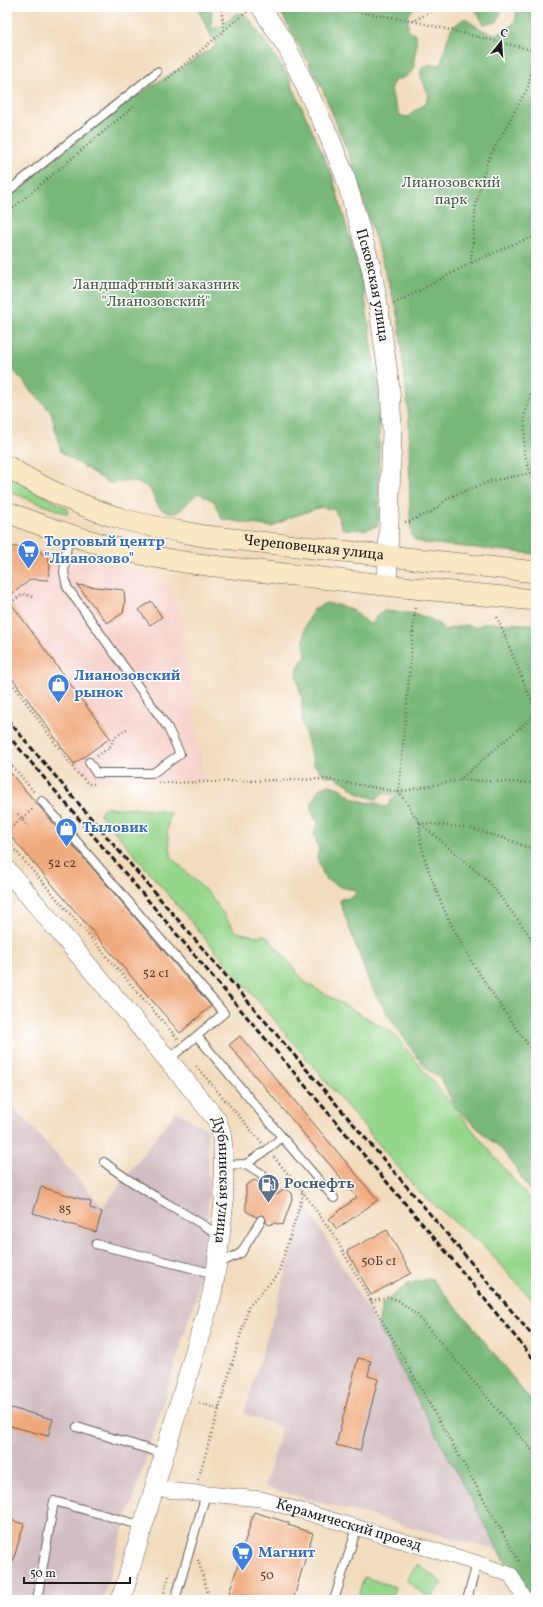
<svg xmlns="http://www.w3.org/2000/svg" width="543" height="1607" font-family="Vollkorn,serif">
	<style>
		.built { fill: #f7d0ca }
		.industrial { fill: #d2bec2 }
		.green { fill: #96d68c; stroke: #597954 }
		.forest { fill: #78b778; stroke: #4a6a4a }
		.building { fill: #f0a97b }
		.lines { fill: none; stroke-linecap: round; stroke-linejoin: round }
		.service-casing { stroke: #675f55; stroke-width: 10 }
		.minor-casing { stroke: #675f55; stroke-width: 16 }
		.tertiary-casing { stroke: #675f55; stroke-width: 20 }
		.secondary-casing { stroke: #675f55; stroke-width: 22 }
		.path { stroke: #675f55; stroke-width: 2.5; stroke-dasharray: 1 3; stroke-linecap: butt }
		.service { stroke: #fff; stroke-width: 8 }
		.minor { stroke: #fff; stroke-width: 15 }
		.tertiary { stroke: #fff; stroke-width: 19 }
		.secondary { stroke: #fae7c3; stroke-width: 21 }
		.rail { stroke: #1c1c1c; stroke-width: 3; stroke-dasharray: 6 3; stroke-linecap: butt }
		.labels { text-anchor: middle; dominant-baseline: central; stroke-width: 3; stroke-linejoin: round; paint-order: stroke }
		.number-label { font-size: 13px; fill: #513f34 }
		.park-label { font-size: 15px; fill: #475d43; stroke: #fff }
		.street-label { font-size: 15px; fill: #1c1c1c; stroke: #fff }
		.shop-label { font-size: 15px; font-weight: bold; fill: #366cbe; stroke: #fff; text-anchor: start }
		.service-label { font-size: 15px; font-weight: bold; fill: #4e5e75; stroke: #fff; text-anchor: start }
	</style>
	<rect width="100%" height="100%" fill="#fff"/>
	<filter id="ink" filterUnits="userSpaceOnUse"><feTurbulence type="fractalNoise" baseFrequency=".025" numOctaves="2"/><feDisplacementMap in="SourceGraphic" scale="8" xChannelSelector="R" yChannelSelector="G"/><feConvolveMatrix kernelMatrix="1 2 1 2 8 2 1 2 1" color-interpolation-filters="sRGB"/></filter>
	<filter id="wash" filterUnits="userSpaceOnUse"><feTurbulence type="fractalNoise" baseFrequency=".012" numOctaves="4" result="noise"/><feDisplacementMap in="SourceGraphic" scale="16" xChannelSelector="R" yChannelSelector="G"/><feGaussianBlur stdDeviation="0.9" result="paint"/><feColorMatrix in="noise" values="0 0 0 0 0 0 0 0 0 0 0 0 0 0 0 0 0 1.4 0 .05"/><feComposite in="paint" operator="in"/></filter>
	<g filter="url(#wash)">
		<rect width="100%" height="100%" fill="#f2dcbe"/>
		<!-- built -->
		<path class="built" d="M7,544L39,547L165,579L178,605L204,779L91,781L77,768L7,672Z"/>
		<!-- industrial -->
		<path class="industrial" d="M7,1099L103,1207L176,1111L207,1129L209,1193L205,1253L196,1296L102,1600H7Z
			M306,1205L378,1326L499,1551L265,1487L281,1427L244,1414Z"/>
		<!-- green -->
		<path class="green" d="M7,476L68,509L67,514L7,491Z
			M103,808H129L170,812L167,832L172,858L210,895L236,932L256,936L266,935L306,983L393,1033L536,1207V1304L486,1248L420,1193L100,814Z
			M418,1564L442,1583L430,1599L406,1580Z
			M364,1577L395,1587L391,1600H357Z"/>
		<!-- forest -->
		<path class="forest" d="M197,7H212L211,23L213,29L223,25L237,13L244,14L253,24L287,74L332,175L363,285L379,393V517L377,526L364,530L343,529L335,510L321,507L289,518L272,527L222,519L214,501L198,493L177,513C156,512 157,503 149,487L132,481L109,483L61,452L51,412L7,363V195L129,100L216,46Z
			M282,7H412L413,9L408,16V31L415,34C420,46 412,55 414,68C409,76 403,78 395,80L391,86C392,97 395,107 401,116L408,117L414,111L424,105L429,96C423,79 409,62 441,65C442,59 449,31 452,28C456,24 461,21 465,18C474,25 490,38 502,32C507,30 511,25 515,22L517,11L514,7H536V554L424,543L415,540L412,536L410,522L409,420L398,313L395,304L352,163L323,90L282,14Z
			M477,7H503L497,22L484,24L476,11Z
			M326,603C342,606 356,608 365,622L373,624L376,616L383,611C406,613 428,612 445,630L464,625L476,627L485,623L531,624L536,625V1201C525,1184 507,1149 490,1140L455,1107L440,1077L429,1071L415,1054L384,1009L369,982L340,902L341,899L352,898L356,893L355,890L341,887L326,879L324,876L317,857L319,850L314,834L318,822C307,808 311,802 320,788L330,785L341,789L352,798L369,803L375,802L383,807L388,806L392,799L396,797L395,795L384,793L376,799L359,794L347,784L335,777L324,775L314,765L302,721V699L297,677L298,667L306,656L304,642L305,627L314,609Z
			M431,1278L470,1323L523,1391L536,1404V1600H529L499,1551L378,1326L382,1304L408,1284Z"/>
		<g id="blocks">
			<!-- building -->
			<path class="building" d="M7,546L35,549L48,557L50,566L48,580L31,579L7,598L110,738L74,764L7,671Z
				M77,585L124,590L125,603L123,613L107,623Z
				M151,601L162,617L150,625L139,610Z
				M7,769L211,1006L180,1033L7,832Z
				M240,1036L378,1200L337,1229L329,1219L357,1197L229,1045Z
				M254,1180L259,1183L261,1190L264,1193H268L270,1191L277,1195L284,1189L291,1192L293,1196L283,1225L274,1223L269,1225L266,1223V1220L264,1216L261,1215L256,1217L246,1211V1185Z
				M41,1187L91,1202L90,1208L102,1212L96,1232L33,1213Z
				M387,1230L411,1273L371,1295L347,1251Z
				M358,1358L371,1361L368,1376L378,1379L360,1451L336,1445Z
				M7,1407L53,1419L48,1436L7,1425Z
				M254,1512L289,1523L288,1525L313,1533L293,1600H227Z
				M7,1519L24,1524L10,1571H7Z"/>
		</g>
	</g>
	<g filter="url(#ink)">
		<use href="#blocks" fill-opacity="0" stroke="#675f55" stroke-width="1"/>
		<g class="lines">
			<defs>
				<path id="service" d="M7,192L157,72
					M68,535L64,572L67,587L168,728L180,754L153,773H96L89,762
					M42,801L224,1013L168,1060
					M197,1036L282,1137L267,1150L246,1164
					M282,1137L334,1198
					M104,1162C140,1191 182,1210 220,1236
					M224,1165L246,1164L262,1174L266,1188
					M96,1244L215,1274
					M218,1264L241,1253L261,1220
					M77,1427L164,1454
					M37,1600L54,1501L143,1526
					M175,1600L206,1494
					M334,1600L357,1528
					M467,1600L477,1563"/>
				<g id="minor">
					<path id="s1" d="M155,1489L261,1499L477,1563L511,1575L525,1600"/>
				</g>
				<g id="tertiary">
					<path id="s2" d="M261,7L288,49L328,134L345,176L371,267L379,310L390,388L392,430L387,585"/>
					<path id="s3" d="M7,870L179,1073L216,1119L221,1132L223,1147L224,1201L217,1264L212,1294L121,1600"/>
				</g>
				<g id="secondary">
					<path id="s4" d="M7,466C39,487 89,510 126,520C152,527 178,531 204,536L536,572"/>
					<path d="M7,512C52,530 98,545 145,555C198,566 251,570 304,576C381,585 459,593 536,600"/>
				</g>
			</defs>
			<!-- service casing -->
			<use href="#service" class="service-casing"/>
			<!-- minor casing -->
			<use href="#minor" class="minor-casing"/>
			<!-- tertiary casing -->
			<use href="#tertiary" class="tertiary-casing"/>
			<!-- secondary casing -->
			<use href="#secondary" class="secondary-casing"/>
			<!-- path -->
			<path class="path" d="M329,7L413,21L440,7
				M7,11L12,7
				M413,21L536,51
				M224,30L247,12L243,7
				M166,80L224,31L221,7
				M7,213L133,107
				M471,263L476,203L487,162L528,87L535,51
				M394,304L471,263L516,243L536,236
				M536,375L525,414L524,452L531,474L536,475
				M405,522H410L414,519L430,513L450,497L491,481L536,472
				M7,605L23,594L34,597
				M415,608L399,792L459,780L536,783
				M497,617L536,712
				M7,676L76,772L89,784H94
				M97,756L109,748L115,737L128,728
				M7,760L35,793
				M459,780L536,714
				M159,783L326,779L399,792L420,823L489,882L527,932L536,949
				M18,814L28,827
				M7,831L34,808
				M7,841L178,1039
				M536,851L512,841L470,828L420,823C419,844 425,861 433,882C456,946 497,1001 536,1056
				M196,1066L262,1143
				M274,1157L302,1191L333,1234L520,1563
				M371,1301L387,1297L398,1300L417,1315L536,1455
				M199,1403L219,1409
				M198,1480L249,1306L278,1274L302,1198V1191
				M198,1560L210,1600
				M162,1600L170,1572"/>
			<!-- service -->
			<use href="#service" class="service"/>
			<!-- minor -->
			<use href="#minor" class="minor"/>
			<!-- tertiary -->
			<use href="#tertiary" class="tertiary"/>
			<!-- secondary -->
			<use href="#secondary" class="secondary"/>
			<!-- rail -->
			<path class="rail" d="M7,719C182,927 362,1131 536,1340
				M7,734L447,1253L536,1362"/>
		</g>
	</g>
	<!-- icons -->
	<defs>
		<symbol id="supermarket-pin" viewBox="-11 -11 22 30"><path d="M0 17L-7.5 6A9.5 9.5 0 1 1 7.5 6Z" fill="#3f7fe0" stroke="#fff"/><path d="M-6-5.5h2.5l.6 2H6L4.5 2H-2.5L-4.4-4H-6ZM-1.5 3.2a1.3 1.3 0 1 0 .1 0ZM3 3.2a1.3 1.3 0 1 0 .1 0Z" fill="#fff"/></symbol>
		<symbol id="shop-pin" viewBox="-11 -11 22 30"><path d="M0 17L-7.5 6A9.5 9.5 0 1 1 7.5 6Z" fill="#3f7fe0" stroke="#fff"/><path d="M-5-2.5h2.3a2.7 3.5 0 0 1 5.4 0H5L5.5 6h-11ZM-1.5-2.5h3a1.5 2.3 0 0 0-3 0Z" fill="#fff"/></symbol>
		<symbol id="fuel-pin" viewBox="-11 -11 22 30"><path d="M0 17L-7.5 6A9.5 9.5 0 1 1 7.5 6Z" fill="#5c6f8a" stroke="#fff"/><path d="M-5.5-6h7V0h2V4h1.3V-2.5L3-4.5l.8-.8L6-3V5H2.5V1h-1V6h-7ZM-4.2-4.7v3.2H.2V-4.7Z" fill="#fff"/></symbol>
	</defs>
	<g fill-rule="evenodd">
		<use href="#supermarket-pin" x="16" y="538" width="25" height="34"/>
		<use href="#shop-pin" x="46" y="672" width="25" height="34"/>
		<use href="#shop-pin" x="54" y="816" width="25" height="34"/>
		<use href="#fuel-pin" x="256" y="1172" width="25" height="34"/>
		<use href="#supermarket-pin" x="230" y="1540" width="25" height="34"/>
	</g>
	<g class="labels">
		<!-- number labels -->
		<g class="number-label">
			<text x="62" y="864">52 с2</text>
			<text x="156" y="974">52 с1</text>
			<text x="65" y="1210">85</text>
			<text x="379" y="1262">50Б с1</text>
			<text x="267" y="1576">50</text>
		</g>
		<!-- park labels -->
		<g class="park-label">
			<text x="451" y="183">Лианозовский<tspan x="451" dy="17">парк</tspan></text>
			<text x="156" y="285">Ландшафтный заказник<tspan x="156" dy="17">"Лианозовский"</tspan></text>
		</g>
		<!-- street labels -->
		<g class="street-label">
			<text stroke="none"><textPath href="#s2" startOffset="302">Псковская улица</textPath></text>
			<text stroke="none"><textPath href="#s4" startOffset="321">Череповецкая улица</textPath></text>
			<text stroke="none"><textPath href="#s3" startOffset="387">Дубнинская улица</textPath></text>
			<text stroke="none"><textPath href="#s1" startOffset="198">Керамический проезд</textPath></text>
		</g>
		<!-- shop labels -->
		<g class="shop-label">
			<text x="44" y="542">Торговый центр<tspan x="44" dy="17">"Лианозово"</tspan></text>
			<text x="74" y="676">Лианозовский<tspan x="74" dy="17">рынок</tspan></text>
			<text x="82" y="828">Тыловик</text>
			<text x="258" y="1553">Магнит</text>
		</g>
		<!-- service labels -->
		<g class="service-label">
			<text x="284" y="1184">Роснефть</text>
		</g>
	</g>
	<!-- margin -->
	<rect width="543" height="1607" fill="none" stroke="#fff" stroke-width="24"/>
	<!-- north arrow -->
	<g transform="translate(501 42) rotate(17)" stroke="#ffffff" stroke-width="3" paint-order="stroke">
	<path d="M0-3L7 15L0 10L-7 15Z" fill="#1c1c1c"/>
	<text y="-6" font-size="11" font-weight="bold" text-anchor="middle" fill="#1c1c1c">С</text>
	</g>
	<!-- scale -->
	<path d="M24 1577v6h106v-6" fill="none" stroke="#1c1c1c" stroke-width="2"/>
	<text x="30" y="1577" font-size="12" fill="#1c1c1c" stroke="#ffffff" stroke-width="3" paint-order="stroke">50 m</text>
</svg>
